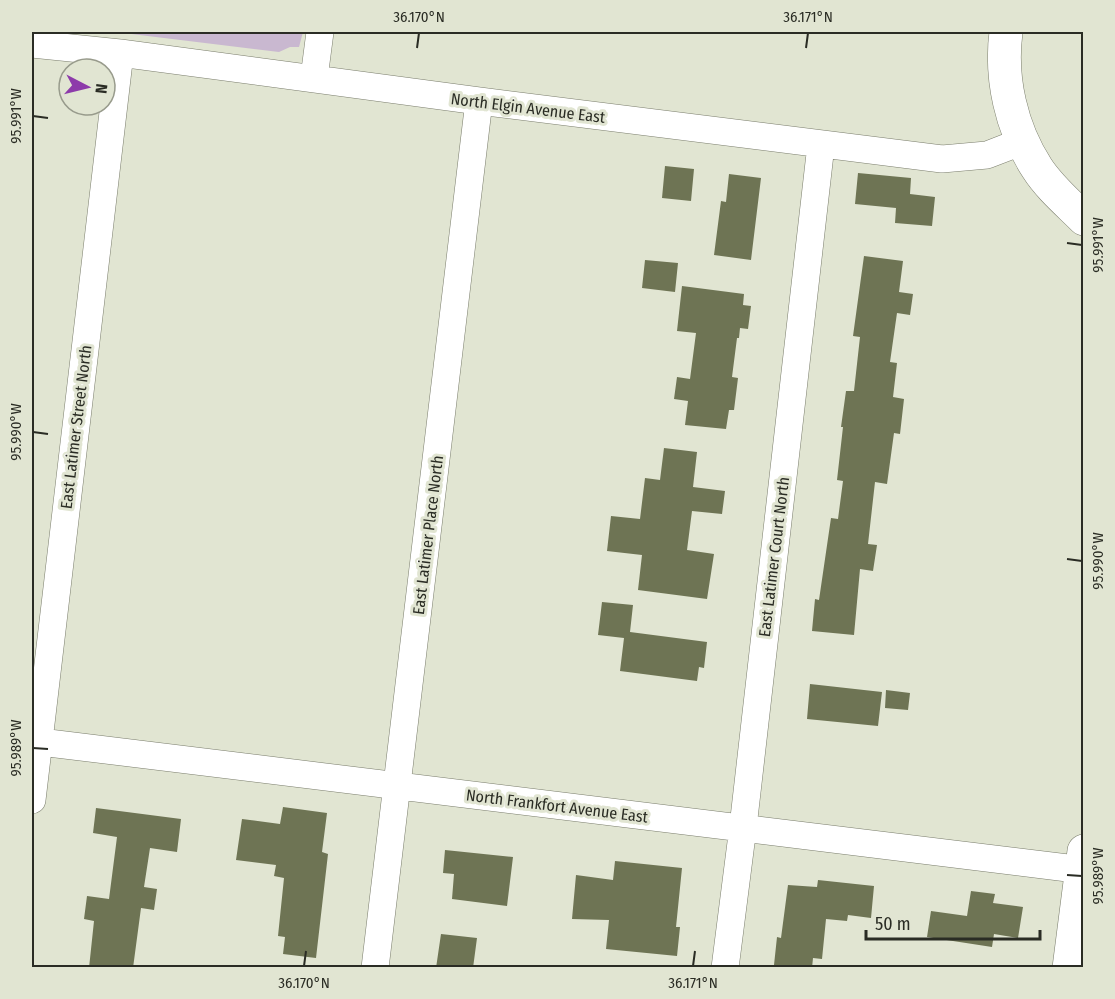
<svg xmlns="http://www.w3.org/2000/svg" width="1115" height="999" font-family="'Fira Sans Condensed',sans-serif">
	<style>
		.green { fill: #c9b8d0 }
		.building { fill: #6e7454 }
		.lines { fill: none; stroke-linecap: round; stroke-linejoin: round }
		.minor-casing { stroke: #7a7d6c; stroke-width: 28 }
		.tertiary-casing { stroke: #7a7d6c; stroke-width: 34 }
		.minor { stroke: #fff; stroke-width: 27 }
		.tertiary { stroke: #fff; stroke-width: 33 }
		.ticks { fill: none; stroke: #2a2c24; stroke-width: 2 }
		.labels { text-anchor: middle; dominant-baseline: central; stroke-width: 6; stroke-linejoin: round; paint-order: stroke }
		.street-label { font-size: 16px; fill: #2a2c24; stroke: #e1e5d2 }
		.neatline { fill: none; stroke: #2a2c24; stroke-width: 2 }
		.ticks-label { font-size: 15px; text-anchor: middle; fill: #2a2c24 }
	</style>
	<rect width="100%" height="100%" fill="#e1e5d2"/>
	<!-- green -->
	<path class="green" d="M115,32H303L299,47H290L279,52Z"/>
	<!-- building -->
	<path class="building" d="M665,166L694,169L691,201L662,198Z
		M858,173L911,178L910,194L935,197L932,226L895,223L896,208L855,204Z
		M729,174L761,178L751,260L714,255L721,201L726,202Z
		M864,256L903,261L899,292L913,294L910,315L897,313L890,362L897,363L893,397L904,399L900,434L894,433L887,484L875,482L868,544L877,545L873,571L860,569L854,635L812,631L815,599L819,600L831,518L838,519L843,481L837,480L843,427H841L846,391H854L860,337L853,336Z
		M645,260L678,263L675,292L642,288Z
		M682,286L744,294L743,305L751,306L748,329L740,328L739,338H737L732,377L738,378L734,410H729L726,429L685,425L688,401L674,399L677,377L690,379L696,333L677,331Z
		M664,448L697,452L693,487L725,491L722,514L692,511L687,550L714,554L707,599L638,590L642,555L607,551L611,516L640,519L645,478L660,480Z
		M602,602L633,605L630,632L707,642L704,668L699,667L697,681L620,671L624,638L598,635Z
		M810,684L882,692L878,726L807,719Z
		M886,690L910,693L908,710L885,708Z
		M283,807L327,813L322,852L328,854L316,958L283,954L285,937L278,936L284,878L274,876L276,865L236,860L242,819L280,824Z
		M96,808L181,819L177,852L150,848L144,887L157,889L154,910L141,908L133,968H89L94,921L84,919L87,896L109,899L117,837L93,833Z
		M445,850L513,857L507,906L452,899L454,874L443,873Z
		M615,861L682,868L676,927H680L677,956L606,949L609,920L572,919L576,875L613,880Z
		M818,880L874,886L871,918L848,915L847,921L826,919L822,959L813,958L812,968L774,965L777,937L781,938L788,885L817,887Z
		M971,891L995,894L993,903L1023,907L1018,938L994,934L992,947L927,937L931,911L967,916Z
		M441,934L477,938L473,968H436Z"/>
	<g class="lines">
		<defs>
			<path id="minor" d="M32,44L120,53L479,101L942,159L987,155L1023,141
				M314,78L320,32
				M32,741L1084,870
				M32,800L120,53
				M375,968L479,101
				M725,968L743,827L821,145"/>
			<path id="tertiary" d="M1006,32C1000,78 1011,128 1037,168C1049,187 1068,203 1084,219
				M1069,968L1084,851"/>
		</defs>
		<!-- minor casing -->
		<use href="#minor" class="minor-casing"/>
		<!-- tertiary casing -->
		<use href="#tertiary" class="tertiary-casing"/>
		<!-- minor -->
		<use href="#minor" class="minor"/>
		<!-- tertiary -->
		<use href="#tertiary" class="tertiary"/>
	</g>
	<!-- ticks -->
	<path class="ticks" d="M417,48L419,33M806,48L808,33M33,116L48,118M1067,243L1082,245M33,432L48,434M1067,559L1082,561M33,748L48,749M1067,875L1082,876M304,966L306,951M693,966L695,951"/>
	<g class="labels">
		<!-- street labels -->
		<g class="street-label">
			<text transform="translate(528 108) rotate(7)">North Elgin Avenue East</text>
			<text transform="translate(76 427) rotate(-83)">East Latimer Street North</text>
			<text transform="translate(428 535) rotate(-83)">East Latimer Place North</text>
			<text transform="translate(774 557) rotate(-83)">East Latimer Court North</text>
			<text transform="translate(557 806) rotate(7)">North Frankfort Avenue East</text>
		</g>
	</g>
	<!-- border -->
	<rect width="1115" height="999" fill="none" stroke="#e1e5d2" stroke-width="66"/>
	<!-- north arrow -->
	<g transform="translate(87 87) rotate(97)"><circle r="28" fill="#e1e5d2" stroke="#989b8c" stroke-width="1.5"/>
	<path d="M0-4.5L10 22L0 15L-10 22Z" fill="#8d3baa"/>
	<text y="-9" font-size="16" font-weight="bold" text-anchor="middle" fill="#2a2c24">N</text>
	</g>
	<!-- scale -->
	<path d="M866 930v9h174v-9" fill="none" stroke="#2a2c24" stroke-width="3"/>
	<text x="875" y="930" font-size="18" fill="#2a2c24" stroke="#e1e5d2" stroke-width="4.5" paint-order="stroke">50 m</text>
	<rect x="33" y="33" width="1049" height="933" class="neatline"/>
	<g class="ticks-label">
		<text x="419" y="22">36.170°N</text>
		<text x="808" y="22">36.171°N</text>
		<text transform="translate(16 116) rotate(-90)" y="5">95.991°W</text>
		<text transform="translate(1098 245) rotate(-90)" y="5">95.991°W</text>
		<text transform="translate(16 432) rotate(-90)" y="5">95.990°W</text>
		<text transform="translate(1098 561) rotate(-90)" y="5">95.990°W</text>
		<text transform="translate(16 748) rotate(-90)" y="5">95.989°W</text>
		<text transform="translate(1098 876) rotate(-90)" y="5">95.989°W</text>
		<text x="304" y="988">36.170°N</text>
		<text x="693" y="988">36.171°N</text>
	</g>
</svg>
